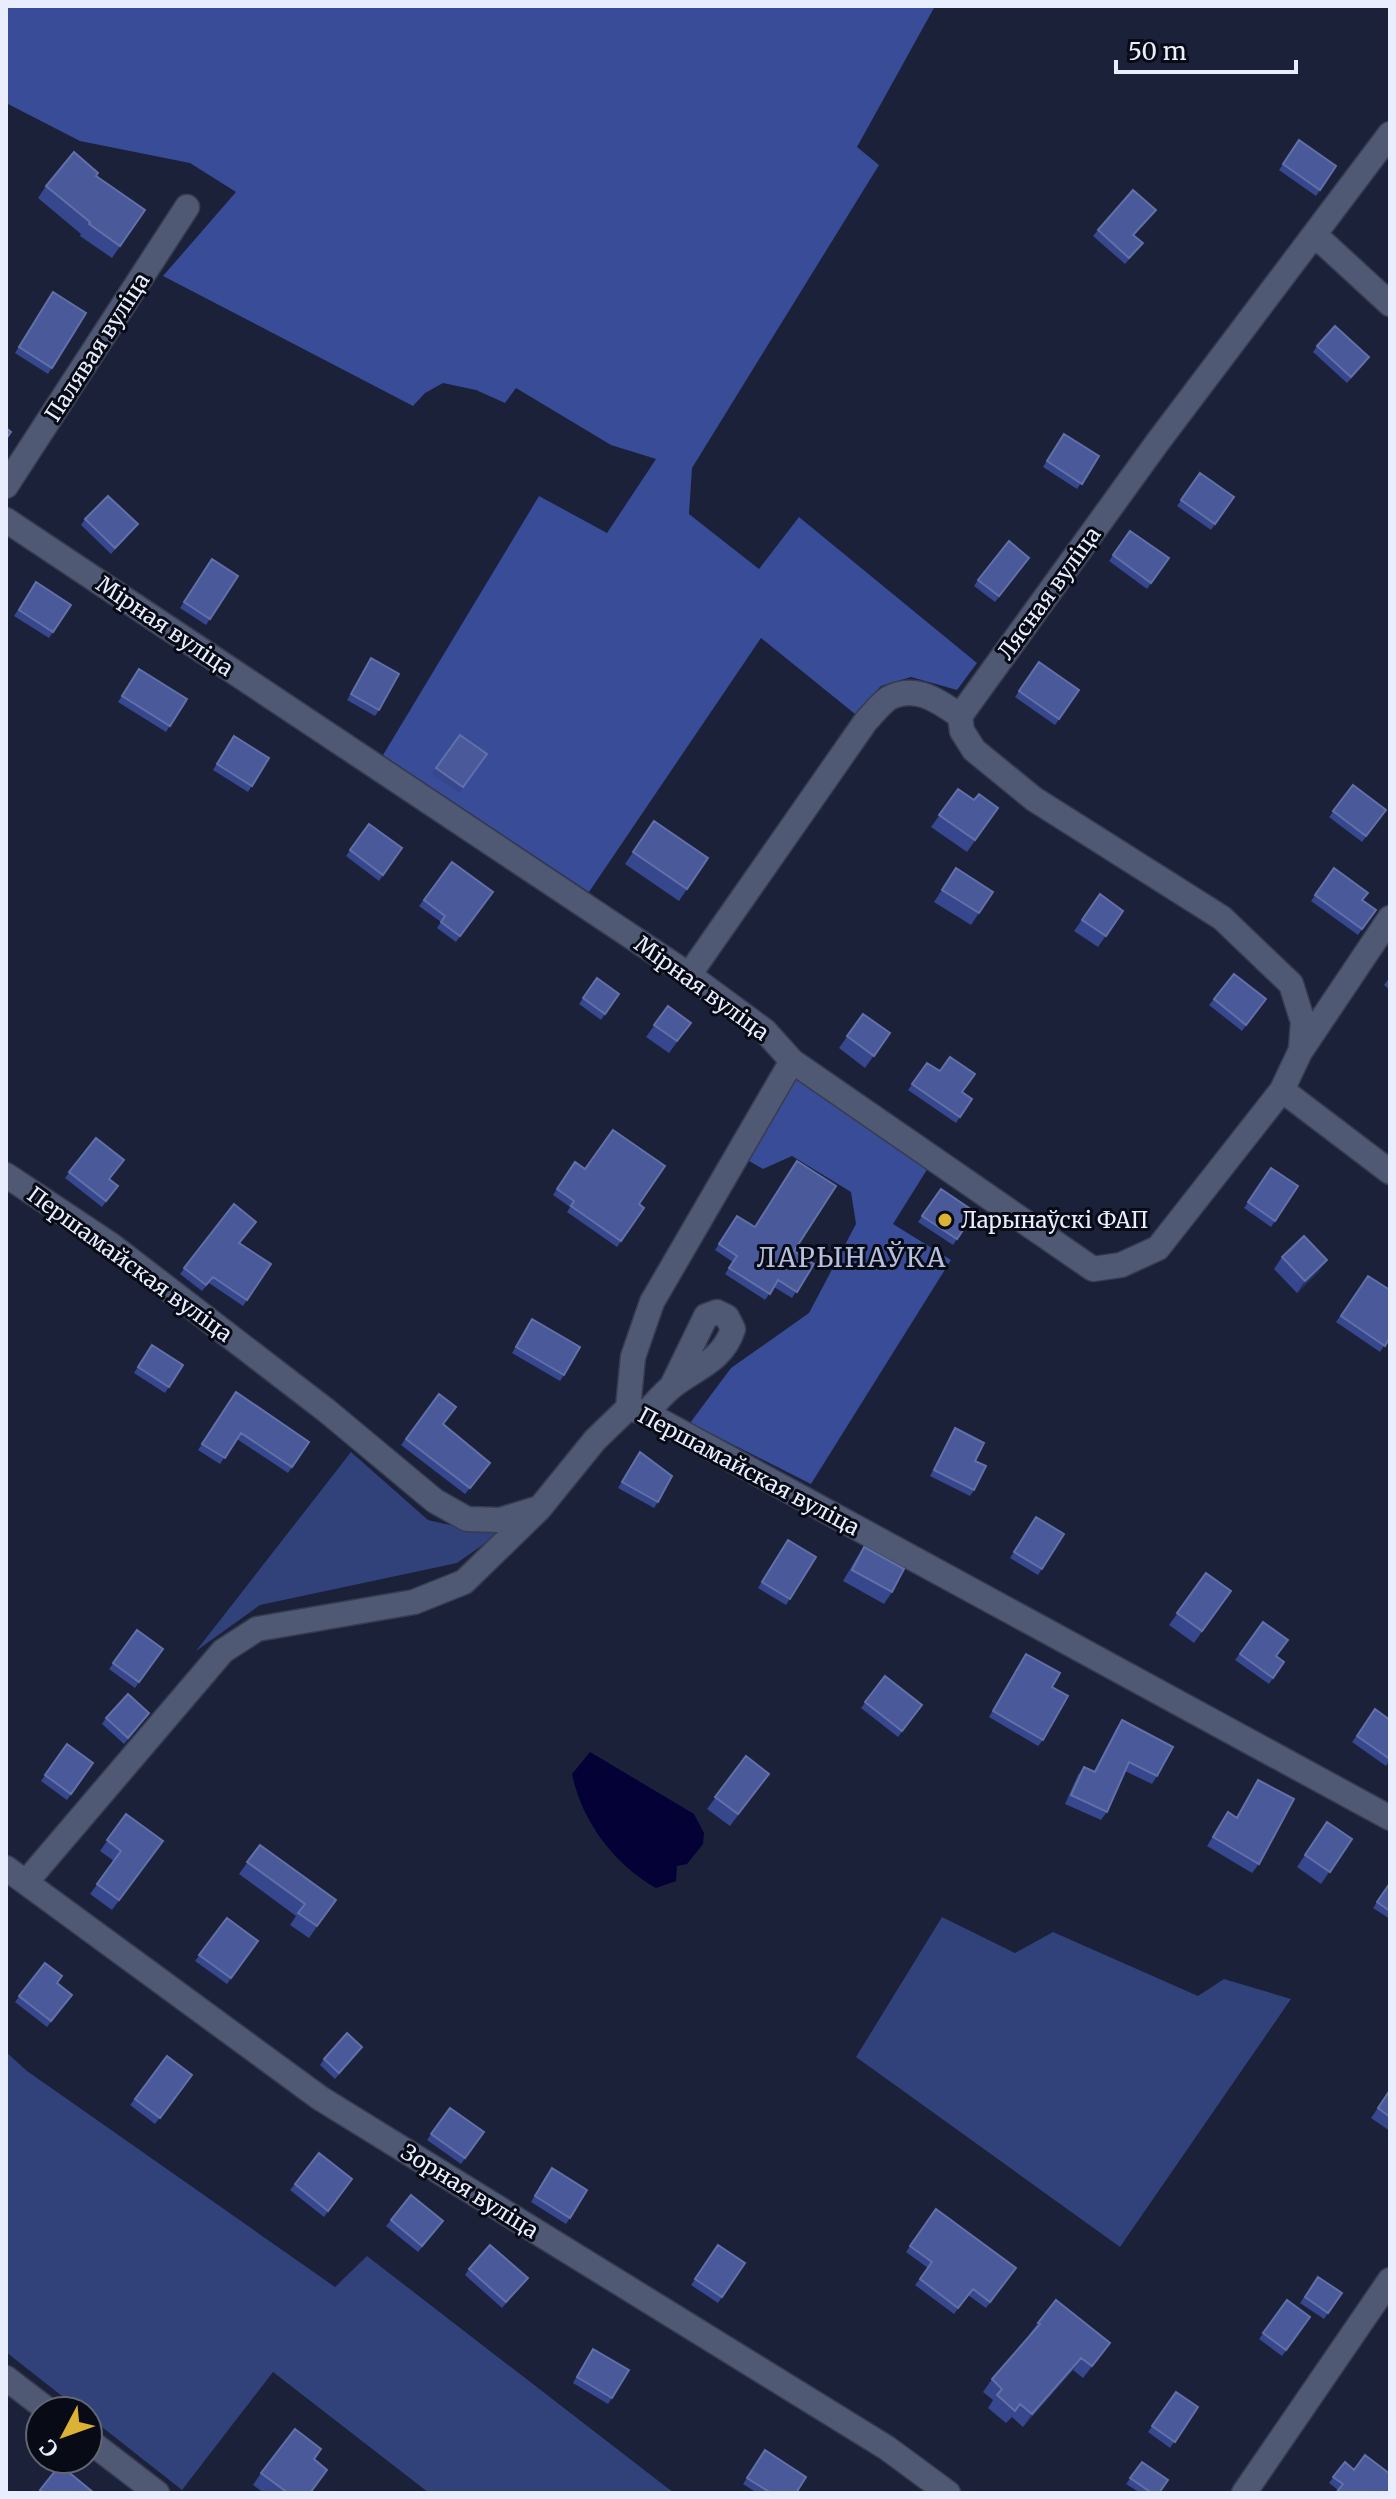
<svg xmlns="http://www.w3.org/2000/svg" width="1396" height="2499" font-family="Merriweather,serif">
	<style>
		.green { fill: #31417a }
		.forest { fill: #384c97 }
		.water { fill: #040137 }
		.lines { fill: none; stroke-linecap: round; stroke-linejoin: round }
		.minor-casing { stroke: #373c50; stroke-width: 27 }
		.minor { stroke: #4f5974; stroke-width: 24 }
		.wall { fill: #36478d }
		.shaded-wall { fill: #233066 }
		.building { fill: #495999; stroke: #6270a9; stroke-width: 2 }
		.poi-dot { fill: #dbb233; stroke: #080b16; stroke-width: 3 }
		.labels { text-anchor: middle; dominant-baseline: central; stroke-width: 6; stroke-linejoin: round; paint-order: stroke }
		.street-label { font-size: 22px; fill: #e8eefe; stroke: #080b16 }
		.poi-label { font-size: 22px; fill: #e8eefe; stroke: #080b16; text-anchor: start }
		.quarter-label { font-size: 26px; letter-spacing: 2px; fill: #b5c0df; stroke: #080b16 }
	</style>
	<rect width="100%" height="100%" fill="#1a2139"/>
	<!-- green -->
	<path class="green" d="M351,1452L428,1520L476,1531L507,1528L457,1563L260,1605L196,1651Z
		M942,1917L1015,1953L1053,1932L1198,1996L1224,1979L1291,1999L1120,2247L856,2057Z
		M6,2052L27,2071L335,2287L367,2256L674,2493H429L273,2372L182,2490L88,2416V2411H81L6,2352Z"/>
	<!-- forest -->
	<path class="forest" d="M6,6H935L857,147L879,165L692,468L689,514L759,569L799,517L977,663L957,690L911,677L881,686L855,714L761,638L589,892L383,755L539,496L607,533L656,459L611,445L516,388L505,403L476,390L443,383L425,393L413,406L163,276L236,192L190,163L80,141L6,103Z
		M796,1074L928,1168L893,1224L951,1260L811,1484L690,1423L731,1368L809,1313L856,1224L851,1192L792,1156L763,1169L744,1158Z"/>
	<!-- water -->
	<path class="water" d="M590,1752L694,1814L704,1833L703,1844L687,1864L677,1866L676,1881L656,1888C614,1864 582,1822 572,1774Z"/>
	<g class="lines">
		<defs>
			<path id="minor" d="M1315,235L1390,304
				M6,486L187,207
				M6,520L689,975L765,1031L792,1061L1093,1269L1121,1265L1158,1248L1282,1090L1300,1052L1390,918
				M960,716L1157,443L1390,134
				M960,716L962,731L974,750L1034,799L1222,918L1291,984L1303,1022L1301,1049
				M689,975L866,721C873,714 881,703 889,698C915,684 939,701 960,716
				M1282,1090L1390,1172
				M6,1175L111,1245L327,1411L435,1501L467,1519L500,1520L536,1509
				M628,1408L633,1357L652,1302L792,1061
				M646,1413C655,1404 663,1393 674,1385C698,1367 723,1360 733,1329L727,1317L717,1312L706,1316L672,1386
				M6,1868L320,2098L887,2448L948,2493
				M27,1881L223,1651L257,1629L414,1602L464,1582L539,1509L595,1440L628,1408L646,1413L1390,1818
				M6,2378L49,2411
				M88,2440L157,2493
				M1244,2493L1390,2280"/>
		</defs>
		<!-- minor casing -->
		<use href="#minor" class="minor-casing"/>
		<!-- minor -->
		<use href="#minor" class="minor"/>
	</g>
	<!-- wall -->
	<path class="wall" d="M1299,140L1336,166L1316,196L1279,170Z
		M96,176L145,210L112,258L80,236L81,234L38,198L46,186Z
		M1156,210L1134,235L1143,243L1125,264L1093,236L1098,230Z
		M53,292L86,313L48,374L15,353Z
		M1317,346L1365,363L1347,383L1313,352Z
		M1064,434L1099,456L1077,489L1043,467Z
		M1200,473L1234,497L1211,530L1177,506Z
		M85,519L133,530L111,554L81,525Z
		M1130,531L1169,558L1147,589L1109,561Z
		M1029,558L995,602L974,586L978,580Z
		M212,559L238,576L206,625L180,608Z
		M36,582L71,605L49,638L14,616Z
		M371,658L379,710L375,716L347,700Z
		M1039,662L1079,690L1055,725L1015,697Z
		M139,669L187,699L166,732L118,702Z
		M460,735L487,754L459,793L432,774Z
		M234,736L269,758L248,792L213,770Z
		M1353,785L1386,810L1362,842L1329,817Z
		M958,789L974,800L998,808L967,852L931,827Z
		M654,821L708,858L679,901L625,864Z
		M369,824L402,848L379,881L346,856Z
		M452,862L493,892L456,942L437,928L441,922L419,906Z
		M956,868L993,892L971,925L934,902Z
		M1334,868L1362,901L1376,910L1358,935L1311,901Z
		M1100,894L1123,911L1098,947L1074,931Z
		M1234,974L1266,999L1242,1031L1209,1005Z
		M1390,977V990L1384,985Z
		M597,978L619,994L601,1020L579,1004Z
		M668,1006L691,1023L669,1053L646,1037Z
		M863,1014L890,1033L865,1068L839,1048Z
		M927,1063L940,1071L962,1092L972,1099L956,1123L908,1090Z
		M96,1138L110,1180L118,1186L102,1207L65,1178Z
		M575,1162L644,1208L617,1247L567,1212L570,1207L553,1195Z
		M1271,1168L1298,1186L1271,1227L1244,1208Z
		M941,1189L975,1212L953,1245L918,1222Z
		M234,1204L240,1243L271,1264L243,1306L209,1283L202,1291L180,1274Z
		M737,1216L814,1264L792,1298L774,1287L765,1300L725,1274L733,1262L715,1250Z
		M1282,1257L1319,1271L1297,1293L1274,1269Z
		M1368,1276L1390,1337L1380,1352L1336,1322Z
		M532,1319L564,1375L560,1381L512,1353Z
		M152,1345L183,1365L165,1393L134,1373Z
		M236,1392L309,1442L288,1473L237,1439L220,1464L198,1450Z
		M439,1394L443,1424L486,1469L465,1494L401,1445Z
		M955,1428L975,1461L974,1490L970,1496L930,1476Z
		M636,1458L658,1502L654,1508L618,1488Z
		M1032,1523L1064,1534L1038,1575L1010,1558Z
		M784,1546L816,1557L786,1605L758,1588Z
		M864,1547L892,1592L884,1604L843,1581L856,1559Z
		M1206,1573L1231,1591L1194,1643L1169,1625Z
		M1263,1622L1276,1656L1284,1662L1269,1684L1235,1660Z
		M137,1630L163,1649L135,1688L109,1669Z
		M1026,1654L1052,1687L1043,1740L1038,1746L989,1717Z
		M885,1676L922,1705L898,1737L861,1708Z
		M1375,1709L1390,1720V1760L1386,1766L1352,1742Z
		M106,1718L145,1719L124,1744L102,1724Z
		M1122,1720L1157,1776L1152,1784L1125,1771L1107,1812L1101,1820L1065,1804L1078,1775L1084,1767L1094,1771L1116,1729Z
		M67,1744L93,1763L67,1800L41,1781Z
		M746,1756L760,1786L730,1826L707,1809Z
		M1258,1780L1259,1864L1252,1873L1207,1846L1228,1812L1236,1817Z
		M126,1814L163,1841L112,1910L90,1894L114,1861L100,1851Z
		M1327,1822L1352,1839L1321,1884L1297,1867Z
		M260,1845L336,1900L309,1938L290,1925L296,1916L239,1874Z
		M1390,1883V1919L1373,1908Z
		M227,1918L258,1941L227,1984L195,1961Z
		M45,1963L57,1983L72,1995L47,2027L15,2002Z
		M362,2047L335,2079L320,2065L324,2059Z
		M167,2056L192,2075L155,2124L130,2105Z
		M1390,2090V2131L1371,2118Z
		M450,2108L484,2132L461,2164L427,2140Z
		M319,2153L352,2179L324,2217L290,2190Z
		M547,2174L570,2218L566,2224L531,2202Z
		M936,2209L1016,2268L986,2308L968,2295L954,2314L915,2285L928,2268L906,2252Z
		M391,2220L439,2227L418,2252L386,2226Z
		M718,2245L745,2263L718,2303L691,2285Z
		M469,2269L528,2278L502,2308L465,2275Z
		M1318,2277L1342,2293L1324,2319L1300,2303Z
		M1287,2300L1310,2317L1282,2356L1259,2339Z
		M1038,2323L1101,2355L1083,2378L1073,2370L1023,2427L1012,2417L1006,2423L988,2408L993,2400L983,2392L992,2379L1030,2336L1029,2335Z
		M589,2355L612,2398L608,2404L573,2383Z
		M1176,2392L1198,2407L1170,2448L1148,2432Z
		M765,2450L796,2493H757L743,2484Z
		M1142,2462L1159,2493H1140L1126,2484Z
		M1345,2462L1354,2470L1338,2490L1329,2483Z
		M261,2473L310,2493H264L253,2485Z"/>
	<!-- shaded-wall -->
	<path class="shaded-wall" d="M1327,1260L1319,1271L1297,1293L1305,1281Z
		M1081,2358L1073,2370L1023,2427L1032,2414Z"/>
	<!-- building -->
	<path class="building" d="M1299,140L1336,166L1320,190L1283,164Z
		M74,152L98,173L96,176L145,210L120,246L89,224L90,222L46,186Z
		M1133,190L1156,210L1133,235L1143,243L1129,258L1098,230Z
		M53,292L86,313L52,368L19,347Z
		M1335,326L1369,357L1351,377L1317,346Z
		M6,428L11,432L6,439Z
		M1064,434L1099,456L1082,484L1047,461Z
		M1200,473L1234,497L1215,524L1181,500Z
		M108,496L138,524L115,548L85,519Z
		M1130,531L1169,558L1151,583L1113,555Z
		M1009,541L1029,558L999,596L978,580Z
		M212,559L238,576L210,619L184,602Z
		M36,582L71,605L53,632L19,610Z
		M371,658L399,674L379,710L351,694Z
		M1039,662L1079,690L1059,719L1019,691Z
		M139,669L187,699L170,726L122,696Z
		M460,735L487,754L463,787L436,768Z
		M234,736L269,758L252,786L217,764Z
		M1353,785L1386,810L1366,836L1333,811Z
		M958,789L974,800L979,794L998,808L975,840L939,815Z
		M654,821L708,858L687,889L633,852Z
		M369,824L402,848L383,875L350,850Z
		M452,862L493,892L460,936L441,922L445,916L424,900Z
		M956,868L993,892L979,913L942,890Z
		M1334,868L1368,893L1362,900L1376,910L1362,929L1315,895Z
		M1100,894L1123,911L1106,936L1082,920Z
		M1234,974L1266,999L1246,1025L1214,999Z
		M597,978L619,994L605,1014L583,998Z
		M668,1006L691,1023L677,1041L654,1025Z
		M863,1014L890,1033L874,1056L847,1036Z
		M950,1057L975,1074L962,1092L972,1099L960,1117L912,1084L927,1063L940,1071Z
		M613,1130L665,1166L639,1204L644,1208L621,1241L571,1206L574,1201L557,1189L575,1162L585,1169Z
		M96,1138L124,1160L109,1179L118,1186L106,1201L69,1172Z
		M797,1161L836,1186L794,1251L814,1264L797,1292L778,1280L770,1294L729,1268L737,1256L719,1244L737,1216L755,1227Z
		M1271,1168L1298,1186L1275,1221L1248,1202Z
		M941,1189L975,1212L957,1239L922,1216Z
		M234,1204L256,1222L239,1243L271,1264L247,1300L213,1277L206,1285L184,1268Z
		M1304,1236L1327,1260L1305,1281L1282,1257Z
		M1368,1276L1390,1290V1337L1385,1346L1341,1316Z
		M532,1319L580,1347L564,1375L516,1347Z
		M152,1345L183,1365L169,1387L138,1367Z
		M236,1392L309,1442L292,1467L241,1433L225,1458L202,1444Z
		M439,1394L456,1407L443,1424L490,1463L470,1488L406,1439Z
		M955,1428L984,1443L975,1461L986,1466L974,1490L934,1470Z
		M640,1452L672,1476L658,1502L622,1482Z
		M1036,1517L1064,1534L1042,1569L1014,1552Z
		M788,1540L816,1557L790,1599L762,1582Z
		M864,1547L904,1569L892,1592L852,1570Z
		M1206,1573L1231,1591L1202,1631L1177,1613Z
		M1263,1622L1288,1640L1276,1656L1284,1662L1273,1678L1240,1654Z
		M137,1630L163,1649L139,1682L113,1663Z
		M1026,1654L1060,1673L1052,1687L1068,1696L1043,1740L993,1711Z
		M885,1676L922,1705L902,1731L865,1702Z
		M128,1694L149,1713L128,1738L106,1718Z
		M1375,1709L1390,1720V1759L1357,1736Z
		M1122,1720L1173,1747L1157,1776L1129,1762L1107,1812L1071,1795L1084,1767L1095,1772Z
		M67,1744L93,1763L71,1794L45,1775Z
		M746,1756L769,1774L738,1814L715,1797Z
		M1258,1780L1294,1799L1259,1864L1213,1837L1228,1812L1237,1818Z
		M126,1814L163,1841L119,1900L97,1884L121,1851L107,1840Z
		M1327,1822L1352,1839L1330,1872L1305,1855Z
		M260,1845L336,1900L317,1926L298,1913L305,1904L247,1862Z
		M1390,1883V1911L1377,1902Z
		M227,1918L258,1941L231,1978L199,1955Z
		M45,1963L62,1976L57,1983L72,1995L51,2021L19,1996Z
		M347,2033L362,2047L339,2073L324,2059Z
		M167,2056L192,2075L160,2118L135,2099Z
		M1390,2090V2117L1378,2108Z
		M450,2108L484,2132L465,2158L431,2134Z
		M319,2153L352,2179L328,2211L295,2184Z
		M552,2168L587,2190L570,2218L535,2196Z
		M411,2195L443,2221L422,2246L391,2220Z
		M936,2209L1016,2268L990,2302L973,2289L958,2308L920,2279L932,2262L910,2246Z
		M490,2245L528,2278L506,2302L469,2269Z
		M718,2245L745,2263L722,2297L695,2279Z
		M1318,2277L1342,2293L1328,2313L1305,2297Z
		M1056,2300L1110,2343L1092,2366L1081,2358L1032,2414L1020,2404L1015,2411L997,2395L1002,2389L992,2379L1040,2324L1038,2323Z
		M1287,2300L1310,2317L1286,2350L1263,2333Z
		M593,2349L629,2370L612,2398L577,2377Z
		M1176,2392L1198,2407L1175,2442L1152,2426Z
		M295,2429L321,2449L314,2459L327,2470L310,2493H288L261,2473Z
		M765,2450L806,2477L796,2493H771L747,2478Z
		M1365,2455L1390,2474V2493H1336L1343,2484L1333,2477L1345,2462L1354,2470Z
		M1142,2462L1168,2480L1159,2493H1152L1130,2478Z
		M60,2465L94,2493H44L40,2490Z"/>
	<!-- markers -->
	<circle class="poi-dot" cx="945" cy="1220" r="8"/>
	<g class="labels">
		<!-- street labels -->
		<g class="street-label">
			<text transform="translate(97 347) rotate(-57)">Палявая вуліца</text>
			<text transform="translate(1049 593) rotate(-54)">Лясная вуліца</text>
			<text transform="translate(165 626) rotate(34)">Мірная вуліца</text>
			<text transform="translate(702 988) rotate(36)">Мірная вуліца</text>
			<text transform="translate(130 1264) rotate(36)">Першамайская вуліца</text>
			<text transform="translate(749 1471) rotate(28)">Першамайская вуліца</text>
			<text transform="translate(470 2191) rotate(32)">Зорная вуліца</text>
		</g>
		<!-- poi labels -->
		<g class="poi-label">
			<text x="961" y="1220">Ларынаўскі ФАП</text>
		</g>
		<!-- quarter labels -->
		<g class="quarter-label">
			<text x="852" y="1257">ЛАРЫНАЎКА</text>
		</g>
	</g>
	<!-- border -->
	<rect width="1396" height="2499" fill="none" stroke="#e8eefe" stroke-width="16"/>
	<!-- north arrow -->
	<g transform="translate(64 2435) rotate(229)"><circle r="38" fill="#080b16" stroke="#626673" stroke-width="2"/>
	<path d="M0-6L14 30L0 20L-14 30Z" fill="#dbb233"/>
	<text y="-12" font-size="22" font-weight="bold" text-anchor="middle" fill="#e8eefe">С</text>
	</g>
	<!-- scale -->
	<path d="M1116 60v12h180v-12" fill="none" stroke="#e8eefe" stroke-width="4"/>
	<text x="1128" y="60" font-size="24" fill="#e8eefe" stroke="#080b16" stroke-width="6" paint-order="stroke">50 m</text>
</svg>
